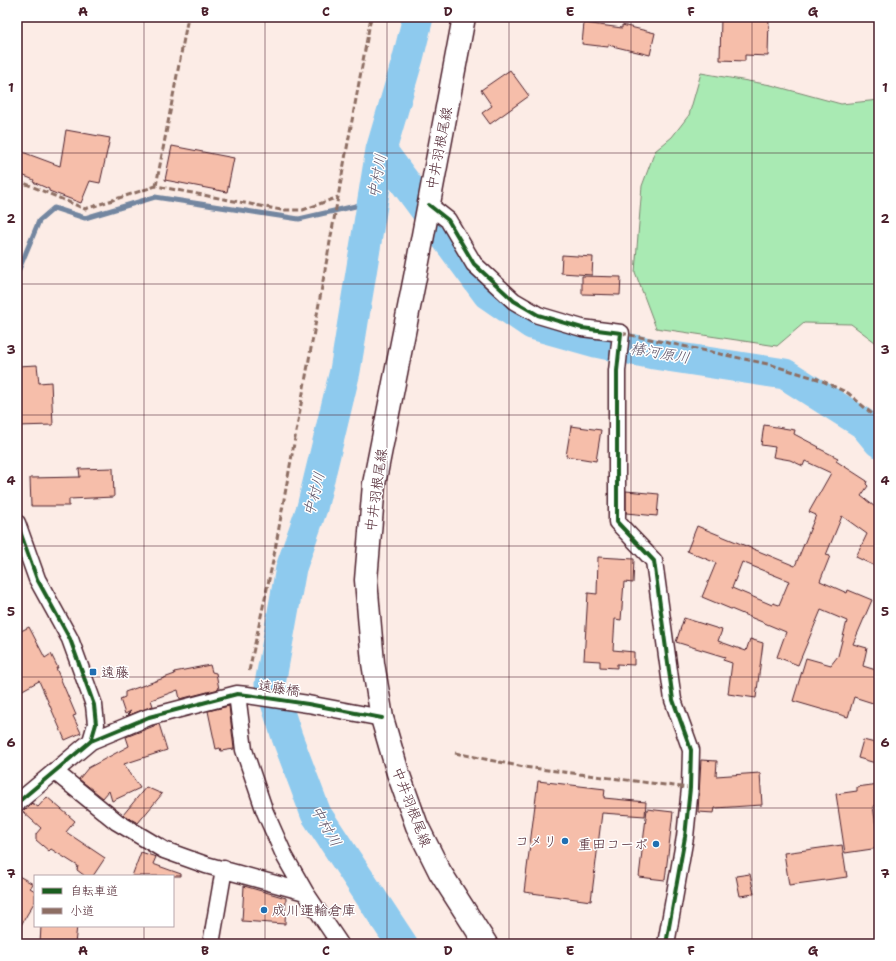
<svg xmlns="http://www.w3.org/2000/svg" width="896" height="961" font-family="'Shantell Sans','Klee One',sans-serif">
	<style>
		.green { fill: #a9eab3; stroke: #7a846f }
		.lines { fill: none; stroke-linecap: round; stroke-linejoin: round }
		.stream { stroke: #7386a0; stroke-width: 5 }
		.river { stroke: #8ecaee; stroke-width: 31 }
		.building { fill: #f6beaa; stroke: #4a1f2b; fill-rule: evenodd }
		.street-casing { stroke: #4a1f2b; stroke-width: 19 }
		.secondary-casing { stroke: #4a1f2b; stroke-width: 25 }
		.street { stroke: #fff; stroke-width: 16 }
		.secondary { stroke: #fff; stroke-width: 22 }
		.quiet { stroke: #8d6e63; stroke-width: 3; stroke-dasharray: 6 3; stroke-linecap: butt }
		.cycleway-casing { stroke: #fff; stroke-width: 6 }
		.cycleway { stroke: #1b5e20; stroke-width: 4 }
		.grid { fill: none; stroke: #4a1f2b; stroke-width: 1; stroke-opacity: 0.55 }
		.poi-dot { fill: #1f6fb2; stroke: #fff; stroke-width: 1.5 }
		.labels { text-anchor: middle; dominant-baseline: central; stroke-width: 3; stroke-linejoin: round; paint-order: stroke }
		.street-label { font-size: 14px; fill: #4a1f2b; stroke: #fff }
		.poi-label { font-size: 14px; fill: #4a1f2b; stroke: #fff; text-anchor: start }
		.water-label { font-size: 15px; font-style: italic; fill: #5e5266; stroke: #fff }
		.neatline { fill: none; stroke: #4a1f2b; stroke-width: 1.5 }
		.grid-label { font-size: 13px; text-anchor: middle; font-weight: bold; fill: #4a1f2b }
	</style>
	<rect width="100%" height="100%" fill="#fcece6"/>
	<filter id="ink" filterUnits="userSpaceOnUse"><feTurbulence type="fractalNoise" baseFrequency=".025" numOctaves="2"/><feDisplacementMap in="SourceGraphic" scale="8" xChannelSelector="R" yChannelSelector="G"/><feConvolveMatrix kernelMatrix="1 2 1 2 8 2 1 2 1" color-interpolation-filters="sRGB"/></filter>
	<g filter="url(#ink)">
		<!-- green -->
		<path class="green" d="M701,73L771,85L841,104L879,100V345L851,324L804,323L777,346L656,328L635,272L642,186L655,151L672,137L689,115Z"/>
		<g class="lines">
			<!-- stream -->
			<path class="stream" d="M17,274L39,221L54,208L85,218L155,197L299,219L373,202"/>
			<!-- river -->
			<path class="river" d="M381,150L488,294L532,324L596,342L654,354L785,374L864,424L879,442
				M402,944L316,814L287,737L270,684L291,568L312,508L345,371L381,150L408,58L418,17"/>
		</g>
		<!-- building -->
		<path class="building" d="M721,17H769L768,56L745,55V61L720,60Z
			M584,23L622,28V25L655,33L650,55L608,45V47L582,44Z
			M510,70L529,96L490,124L482,113L492,106L481,90Z
			M66,130L110,138L100,183L90,181L81,203L49,191V189L33,182L34,180L17,173V150L60,166Z
			M172,146L234,158L227,192L165,180Z
			M562,255L593,257L592,275L561,273Z
			M582,276L621,277L620,295L582,294Z
			M37,365L39,383L51,382L53,425L17,426V366Z
			M764,425L795,430L794,434L819,447L818,448L838,458L836,461L867,481L866,484L868,486L861,496L879,510V568L856,557L867,534L842,516L826,555L830,556L820,581L847,593L848,590L872,600L853,644L867,648L863,666L879,671V705L854,697L848,717L793,701L806,658L831,665L838,656L847,621L821,610L798,665L777,657L786,632L702,597L716,563L687,551L697,526L795,566L816,515L809,512L831,473L805,461L803,466L790,460L773,457L775,447L761,445ZM742,562L789,581L779,605L773,603L772,605L732,588Z
			M571,426L601,430L596,461L566,456Z
			M113,468L114,497L69,499V506H31L30,478L80,477L79,469Z
			M626,491L659,494L657,516L626,513Z
			M598,557L634,559L633,583L624,582L621,620L615,619L613,650L634,652V665L617,664V668L600,667V661L584,660L588,593L597,594Z
			M684,618L722,630L718,641L746,651L750,639L763,643L756,698L728,694L732,663L723,660L725,657L676,642Z
			M29,627L45,658L51,654L58,668H56L76,715L73,716L81,733L65,740L39,681L17,693V633Z
			M210,665L212,672L216,673L219,689L180,699L178,690L151,700L153,706L126,716L131,711L125,714L120,699L125,697V692L175,674L174,672Z
			M229,706L234,749L221,751L220,748L216,749L208,711Z
			M159,724L167,750L124,764L140,788L112,801L109,791L103,798L79,779L88,768L129,746L126,737Z
			M863,740L879,744V764L858,758Z
			M701,760L717,761L716,776L760,773L762,805L715,808L714,813L698,812Z
			M538,781L605,789L604,798L646,802L645,816L602,813L591,901L524,892Z
			M879,784V805L873,806L879,848L845,853L836,794L857,791V787Z
			M146,787L162,794L138,823L123,815Z
			M47,797L75,821L66,832L105,858L93,876H85L77,870L78,866L51,849L49,851L36,840V834L41,828L23,812L32,803L38,807Z
			M647,809L673,812L665,880L639,877Z
			M842,845L847,877L789,885L784,853Z
			M141,852L156,857L153,864L181,874V876H132Z
			M750,874L754,894L740,896L736,876Z
			M17,875L33,884L30,888L35,891V901L17,932Z
			M244,886L286,898L285,924L242,921Z
			M41,926H77L75,944H40Z"/>
		<g class="lines">
			<defs>
				<path id="street" d="M429,205L448,220L474,264L514,301L538,315L582,328L621,333L617,371V522L654,561L673,700L691,750L690,788L685,837L666,944
					M17,523L37,579L70,639L94,705L96,724L91,741L17,803
					M237,694L244,750L265,812L285,857L305,892L340,944
					M91,741L149,717L237,694L247,695L308,704L382,718
					M54,771L117,822L164,850L206,865L305,892
					M211,944L224,869"/>
				<path id="secondary" d="M464,17L417,267L374,484L366,580L373,663L382,718L398,773L417,826L440,872L486,944"/>
			</defs>
			<!-- street casing -->
			<use href="#street" class="street-casing"/>
			<!-- secondary casing -->
			<use href="#secondary" class="secondary-casing"/>
			<!-- street -->
			<use href="#street" class="street"/>
			<!-- secondary -->
			<use href="#secondary" class="secondary"/>
			<!-- quiet -->
			<path class="quiet" d="M17,180L85,209L156,186L281,210H303L338,197
				M156,186L188,17
				M621,333L768,364L818,379L848,393L879,420
				M249,671L273,561L338,197L371,17
				M455,753L524,767L690,788"/>
			<defs>
				<path id="cycleway" d="M429,205L448,220L474,264L514,301L538,315L582,328L621,333L617,371V522L654,561L673,700L691,750L690,788L685,837L666,944
					M17,523L37,579L70,639L94,705L96,724L91,741L17,803
					M91,741L149,717L237,694L247,695L308,704L382,718"/>
			</defs>
			<!-- cycleway casing -->
			<use href="#cycleway" class="cycleway-casing"/>
			<!-- cycleway -->
			<use href="#cycleway" class="cycleway"/>
		</g>
	</g>
	<!-- grid -->
	<path class="grid" d="M144,17V876M265,17V944M387,17V944M509,17V944M631,17V944M752,17V944M17,153H879M17,284H879M17,415H879M17,546H879M17,677H879M17,808H879M144,926V944"/>
	<!-- markers -->
	<g class="poi-dot">
		<rect x="89" y="668" width="8" height="8" rx="2"/>
		<circle cx="565" cy="841" r="4"/>
		<circle cx="656" cy="844" r="4"/>
		<circle cx="264" cy="910" r="4"/>
	</g>
	<g class="labels">
		<!-- street labels -->
		<g class="street-label">
			<text transform="translate(439 148) rotate(-79)">中井羽根尾線</text>
			<text transform="translate(376 490) rotate(-82)">中井羽根尾線</text>
			<text transform="translate(279 688) rotate(9)">遠藤橋</text>
			<text transform="translate(412 807) rotate(69)">中井羽根尾線</text>
		</g>
		<!-- poi labels -->
		<g class="poi-label">
			<text x="101" y="672">遠藤</text>
			<text x="557" y="841" text-anchor="end">コメリ</text>
			<text x="648" y="844" text-anchor="end">重田コーポ</text>
			<text x="272" y="910">成川運輸倉庫</text>
		</g>
		<!-- water labels -->
		<g class="water-label">
			<text transform="translate(377 176) rotate(-80)">中村川</text>
			<text transform="translate(660 353) rotate(10)">椿河原川</text>
			<text transform="translate(314 494) rotate(-75)">中村川</text>
			<text transform="translate(326 826) rotate(60)">中村川</text>
		</g>
	</g>
	<!-- margin -->
	<rect width="896" height="961" fill="none" stroke="#fff" stroke-width="44"/>
	<!-- legend -->
	<rect x="34" y="875" width="140" height="52" fill="#ffffff" stroke="#b7a5aa"/>
	<rect x="42" y="888" width="20" height="6" fill="#1b5e20" stroke="#b7a5aa"/>
	<text x="70" y="895" font-size="12" fill="#4a1f2b">自転車道</text>
	<rect x="42" y="908" width="20" height="6" fill="#8d6e63" stroke="#b7a5aa"/>
	<text x="70" y="915" font-size="12" fill="#4a1f2b">小道</text>
	<rect x="22" y="22" width="852" height="917" class="neatline"/>
	<g class="grid-label">
		<text x="83" y="16">A</text>
		<text x="205" y="16">B</text>
		<text x="326" y="16">C</text>
		<text x="448" y="16">D</text>
		<text x="570" y="16">E</text>
		<text x="691" y="16">F</text>
		<text x="813" y="16">G</text>
		<text x="11" y="92">1</text>
		<text x="885" y="92">1</text>
		<text x="11" y="223">2</text>
		<text x="885" y="223">2</text>
		<text x="11" y="354">3</text>
		<text x="885" y="354">3</text>
		<text x="11" y="485">4</text>
		<text x="885" y="485">4</text>
		<text x="11" y="616">5</text>
		<text x="885" y="616">5</text>
		<text x="11" y="747">6</text>
		<text x="885" y="747">6</text>
		<text x="11" y="878">7</text>
		<text x="885" y="878">7</text>
		<text x="83" y="955">A</text>
		<text x="205" y="955">B</text>
		<text x="326" y="955">C</text>
		<text x="448" y="955">D</text>
		<text x="570" y="955">E</text>
		<text x="691" y="955">F</text>
		<text x="813" y="955">G</text>
	</g>
</svg>
